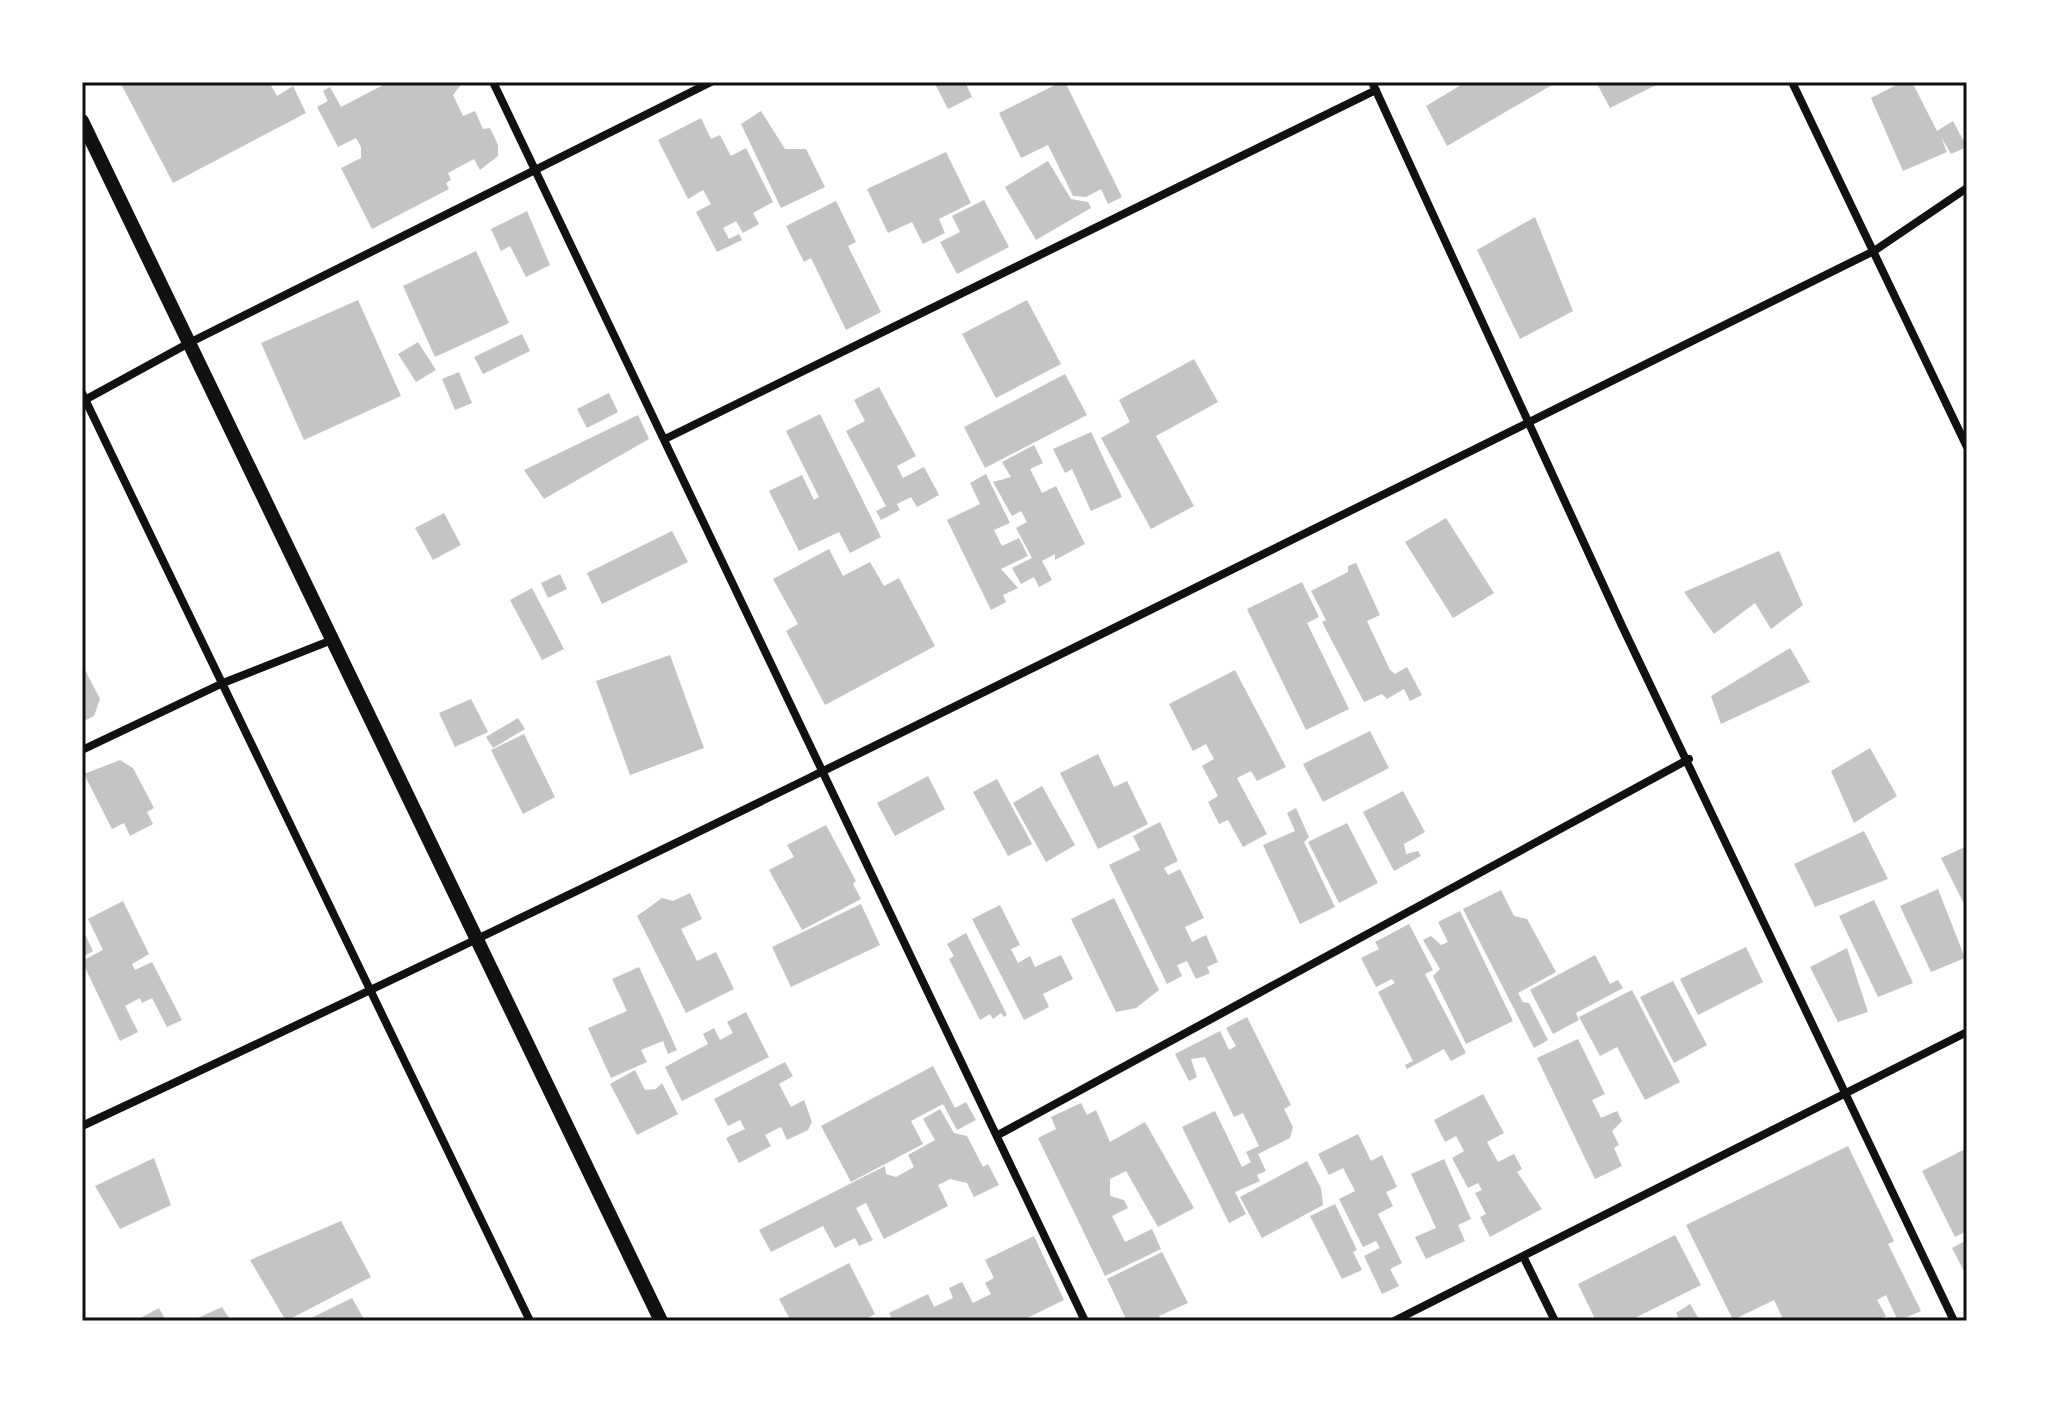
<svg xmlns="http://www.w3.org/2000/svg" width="2049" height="1403" font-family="Cabin,sans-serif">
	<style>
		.building { fill: #c4c4c4 }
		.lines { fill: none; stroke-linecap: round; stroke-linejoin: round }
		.minor { stroke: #111; stroke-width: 8 }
		.tertiary { stroke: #111; stroke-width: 14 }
		.neatline { fill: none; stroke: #111; stroke-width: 3 }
	</style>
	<rect width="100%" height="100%" fill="#fff"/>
	<!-- building -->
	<path class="building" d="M120,82H269L277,96L293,86L306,113L173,183Z
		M389,82H463L453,95L463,116L475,111L483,129L490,128L498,145V156L480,170L474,159L448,173L451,180L446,183L449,189L372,229L341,168L361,158V147L356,138L338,147L317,107L328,101L323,91L330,87L341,107Z
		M934,82H965L972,97L948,109Z
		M1061,82H1065L1122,197L1108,204L1101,189L1086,197L1073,196L1048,145L1021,158L999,113Z
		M1466,82H1550L1552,85L1447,146L1426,106Z
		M1596,82H1662L1610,108Z
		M1902,82H1912L1937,131L1953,121L1967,147L1951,154L1941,137L1947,152L1903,171L1871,98Z
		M761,111L785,149H806L825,187L781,208L741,124Z
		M701,118L711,139L720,135L731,156L746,148L773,202L753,213L759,224L743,233L736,221L723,228L729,239L739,234L742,240L717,252L696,212L711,204L703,190L688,199L658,140Z
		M946,152L971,203L939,219L945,233L923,244L912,222L888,233L867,189Z
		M1048,161L1071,199L1088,202L1091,208L1036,240L1005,187Z
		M984,200L1009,247L957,274L940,242L960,232L952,216Z
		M836,201L856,242L848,246L881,312L846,330L811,258L804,262L786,226Z
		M527,211L550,265L526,277L510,246L501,251L491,229Z
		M1535,217L1573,311L1520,339L1477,250Z
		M476,251L509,323L435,357L403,286Z
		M358,300L401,396L304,440L261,343Z
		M1027,300L1061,364L996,398L962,334Z
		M522,334L530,351L483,374L474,357Z
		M418,342L436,370L416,382L398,354Z
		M1194,359L1218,402L1156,436L1194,506L1151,529L1101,438L1130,422L1119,400Z
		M459,372L472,403L455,410L442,379Z
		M1065,374L1087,415L985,468L964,427Z
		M879,387L916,456L897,466L903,478L924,467L939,495L917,507L911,497L897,504L900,510L881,520L876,511L886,506L846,431L865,421L854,400Z
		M609,393L618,412L587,428L577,409Z
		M820,414L881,537L850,553L839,532L799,551L769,491L802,475L814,500L819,497L786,431Z
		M638,415L649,439L544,499L524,470Z
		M1091,432L1122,497L1091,511L1072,469L1065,473L1053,449Z
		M1034,445L1043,463L1030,469L1042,493L1056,486L1085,544L1055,560V554L1042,561L1052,580L1039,587L1034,577L1021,584L1012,568L1032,558L1016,528L1027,522L1021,511L1012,516L993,482L1011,477L1002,462Z
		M986,474L1010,523L994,530L1002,546L1019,538L1028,556L1001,569L1018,588L1003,595L1006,602L991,610L947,520L980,504L970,483Z
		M444,513L461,545L433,560L415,528Z
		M1446,518L1494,593L1453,618L1405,542Z
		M672,531L688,562L602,604L587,573Z
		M829,549L843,576L870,562L884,586L899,578L935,646L825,705L786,631L798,624L773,579Z
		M1779,551L1803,605L1771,629L1755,603L1714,634L1684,592Z
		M1356,563L1380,615L1367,621L1390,670L1395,674L1407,667L1422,695L1410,701L1404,689L1387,699L1382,694L1364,702L1322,622L1326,620L1311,591L1348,572V566Z
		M560,574L567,589L548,598L541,583Z
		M1302,582L1319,617L1307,623L1349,709L1306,730L1247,609Z
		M532,588L564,649L542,660L510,600Z
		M1790,648L1810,682L1721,724L1711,696Z
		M670,655L704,748L630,775L596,681Z
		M82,664L100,699L94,716L82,722Z
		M1235,670L1286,767L1257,781L1251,771L1237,778L1267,834L1243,847L1228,820L1219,824L1208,802L1218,796L1202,766L1214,759L1206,744L1193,751L1169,704Z
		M471,699L488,732L455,747L439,713Z
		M518,718L525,729L493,748L486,737Z
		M1370,731L1389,768L1323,802L1303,764Z
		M524,734L555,797L523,814L491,750Z
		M1870,748L1897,796L1854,823L1831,771Z
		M1098,754L1114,787L1127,781L1148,824L1098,849L1060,773Z
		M120,760L133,768L154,808L147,812L153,824L130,836L124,823L112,829L84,774Z
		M928,776L945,809L895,836L877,803Z
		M997,779L1032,844L1008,856L973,792Z
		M1042,786L1075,845L1046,862L1013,803Z
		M1403,791L1425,832L1404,844L1406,854L1418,851L1421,856L1394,871L1363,812Z
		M1296,808L1309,837L1304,842L1335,907L1300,924L1263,845L1295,831L1287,813Z
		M1160,822L1178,861L1164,868L1168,875L1180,869L1204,918L1185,927L1192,942L1206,935L1218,962L1207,967L1210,973L1196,979L1187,961L1177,965L1182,976L1167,984L1109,865L1140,850L1133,836Z
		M1347,823L1378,883L1339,903L1308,842Z
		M826,825L856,881L853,884L861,899L802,930L769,870L794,857L787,845Z
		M1864,831L1888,879L1815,907L1794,864Z
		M1967,846V910L1941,858Z
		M1938,889L1965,958L1931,972L1900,906Z
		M1501,890L1514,916L1527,919L1556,972L1518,993L1523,1002L1529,1003L1548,1040L1534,1048L1463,909Z
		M690,893L702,919L681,929L697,961L716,952L734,989L686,1013L637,916L662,898L673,901Z
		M1114,898L1159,990L1136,1008L1116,1012L1071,919Z
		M1874,900L1913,983L1878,997L1839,916Z
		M123,901L149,954L132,964L135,970L152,962L182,1020L167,1027L152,998L142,1003L140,998L125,1006L138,1032L120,1041L82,961L103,950L88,919Z
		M861,904L880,945L791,987L772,947Z
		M1000,905L1020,945L1011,949L1018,963L1030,956L1035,967L1061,955L1073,979L1043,994L1049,1007L1024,1020L972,919Z
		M1460,911L1513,1021L1466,1044L1433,976L1440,969L1423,940L1431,936L1441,945L1448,942L1438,922Z
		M1409,924L1433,970L1425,974L1466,1053L1451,1061L1444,1049L1407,1069L1405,1065L1413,1061L1378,992L1395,983L1392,979L1376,987L1361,958L1379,949L1375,942Z
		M82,928L93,951L82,957Z
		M966,933L1007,1015L1004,1017L1001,1013L993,1019L990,1014L980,1020L949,959L954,956L947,944Z
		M1746,947L1763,982L1698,1015L1680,979Z
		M1847,948L1868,1012L1838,1022L1810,967Z
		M1595,955L1610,984L1618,980L1623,988L1576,1013L1579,1020L1553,1034L1530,990Z
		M639,967L677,1050L668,1054L663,1041L641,1050L647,1062L611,1078L588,1028L627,1011L612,979Z
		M1673,981L1707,1045L1674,1063L1640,997Z
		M1632,990L1680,1082L1645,1100L1617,1047L1600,1056L1579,1017Z
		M746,1012L769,1057L682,1101L665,1067L708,1044L703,1034L714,1028L720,1040L733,1033L727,1022Z
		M1247,1017L1291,1105L1284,1109L1293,1127L1290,1138L1258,1154L1266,1171L1257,1175L1260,1181L1235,1192L1246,1214L1229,1223L1182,1127L1215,1111L1242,1167L1251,1162L1246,1152L1259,1146L1243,1113L1234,1117L1205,1057L1191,1059L1197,1077L1189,1081L1175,1054L1220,1031L1229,1050L1236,1046L1226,1028Z
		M1578,1039L1605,1094L1592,1100L1601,1118L1617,1111L1622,1121L1612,1131L1619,1145L1614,1148L1622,1166L1595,1179L1537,1058Z
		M785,1062L793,1076L779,1084L791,1107L804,1100L812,1122L808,1130L787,1140L781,1127L765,1135L771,1146L739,1163L726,1138L745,1129L740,1120L728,1126L714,1099Z
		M933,1066L955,1108L966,1102L976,1120L957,1130L943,1104L911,1121L923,1144L851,1182L821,1126Z
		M635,1070L645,1090L656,1089L662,1083L678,1114L637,1135L610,1084Z
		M1483,1094L1504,1133L1487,1142L1498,1162L1514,1154L1522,1169L1517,1172L1542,1209L1490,1237L1480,1217L1486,1214L1475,1193L1482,1190L1478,1183L1468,1188L1452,1158L1464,1151L1456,1136L1445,1142L1434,1120Z
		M1081,1103L1087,1115L1096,1110L1110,1142L1145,1122L1194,1208L1158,1227L1126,1171L1110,1179V1196L1124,1200L1128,1208L1112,1216L1125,1242L1152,1229L1161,1249L1105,1276L1038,1138L1056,1129L1051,1117Z
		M940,1109L954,1133L967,1136L983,1167L988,1164L999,1185L974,1197L967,1183L950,1179L938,1185L948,1206L884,1239L866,1203L856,1208L873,1240L859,1246L855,1238L835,1248L823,1226L771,1252L759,1230L885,1166L886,1174L896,1177L914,1167L908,1155L935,1140L923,1119Z
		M1358,1134L1371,1161L1382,1155L1397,1187L1386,1192L1393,1206L1378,1214L1402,1263L1390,1269L1399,1286L1382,1294L1364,1256L1380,1248L1376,1241L1363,1247L1339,1199L1355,1191L1343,1168L1329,1175L1318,1154Z
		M1848,1146L1894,1241L1888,1244L1921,1311L1898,1321L1886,1295L1877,1300L1886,1316L1876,1321H1784L1774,1300L1733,1320L1686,1225Z
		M1967,1148V1231L1955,1237L1922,1171Z
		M154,1158L171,1205L120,1229L95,1186Z
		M1444,1159L1471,1219L1458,1225L1465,1241L1426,1259L1415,1237L1436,1228L1411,1174Z
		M1307,1161L1321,1188L1323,1205L1262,1238L1240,1197Z
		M1335,1204L1357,1250L1353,1252L1362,1270L1342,1279L1310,1216Z
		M341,1221L371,1277L286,1321L250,1260Z
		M1675,1235L1701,1285L1629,1321H1596L1578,1284Z
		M1034,1236L1064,1300L1021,1321H893L889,1313L928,1294L934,1307L953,1298L949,1288L962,1282L973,1303L991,1294L985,1283L994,1278L985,1260Z
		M1967,1240V1277L1952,1248Z
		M1162,1252L1188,1303L1159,1316L1161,1321H1127L1107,1279Z
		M849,1263L875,1314L862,1321H791L779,1299Z
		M352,1298L365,1321H305Z
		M1690,1304L1700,1321H1680L1676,1313Z
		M222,1307L231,1321H191Z
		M159,1308L166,1321H135Z"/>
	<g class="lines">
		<!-- minor -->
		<path class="minor" d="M493,82L1085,1321
			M1372,82L1623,628L1954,1321
			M1792,82L1967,447
			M82,393L530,1321
			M83,401L189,343L711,82
			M665,439L1376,90
			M82,750L223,683L332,640
			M82,1126C685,845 1278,546 1874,251L1967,188
			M998,1135L1689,759
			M1523,1256L1555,1321
			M1394,1321L1967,1032"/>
		<!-- tertiary -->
		<path class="tertiary" d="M82,121L661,1321"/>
	</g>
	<!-- border -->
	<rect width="2049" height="1403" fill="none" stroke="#ffffff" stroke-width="168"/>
	<rect x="84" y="84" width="1881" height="1235" class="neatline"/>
</svg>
